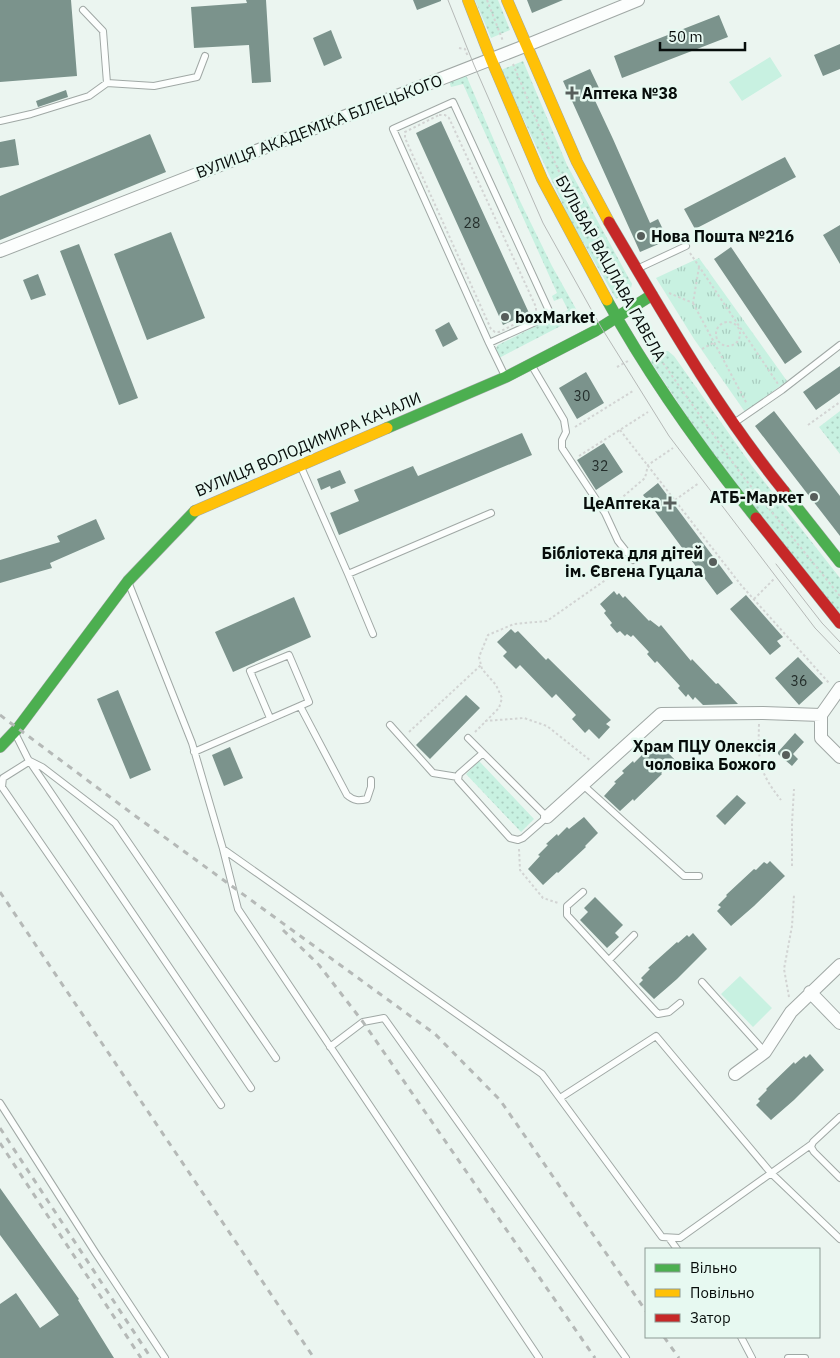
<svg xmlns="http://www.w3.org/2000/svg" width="840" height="1358" font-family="'IBM Plex Sans',sans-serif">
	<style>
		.grass { fill: url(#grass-dots) }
		.park { fill: url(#park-tufts) }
		.pitch { fill: #c8f1e1 }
		.building { fill: #7b938c }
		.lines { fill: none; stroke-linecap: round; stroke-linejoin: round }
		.lane-casing { stroke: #a0a8a5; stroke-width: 8 }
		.street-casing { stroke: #a0a8a5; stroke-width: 14 }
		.fast-casing { stroke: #a0a8a5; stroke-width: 12 }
		.slow-casing { stroke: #a0a8a5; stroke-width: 12 }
		.jam-casing { stroke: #a0a8a5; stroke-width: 12 }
		.path { stroke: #d2d4d3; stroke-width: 2; stroke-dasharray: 2.5 2.5; stroke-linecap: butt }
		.lane { stroke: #fcfefd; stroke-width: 6 }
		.street { stroke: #fcfefd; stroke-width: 12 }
		.fast { stroke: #4caf50; stroke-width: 11 }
		.slow { stroke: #ffc107; stroke-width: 11 }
		.jam { stroke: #c62828; stroke-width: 11 }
		.tram { stroke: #b5b9b7; stroke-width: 1 }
		.rail { stroke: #b5b9b7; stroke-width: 3; stroke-dasharray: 6 6; stroke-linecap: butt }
		.poi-dot { fill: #575e5b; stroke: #e7f9f1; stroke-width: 2 }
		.labels { text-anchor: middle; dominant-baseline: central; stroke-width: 5; stroke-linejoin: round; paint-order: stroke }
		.number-label { font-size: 14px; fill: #242e2b }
		.poi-label { font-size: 16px; font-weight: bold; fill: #070d0b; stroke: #e7f9f1; text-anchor: end }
		.street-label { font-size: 16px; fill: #070d0b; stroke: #e7f9f1 }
	</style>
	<defs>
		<pattern id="grass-dots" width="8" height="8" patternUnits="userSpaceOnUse" patternTransform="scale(1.25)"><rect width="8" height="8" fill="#c8f1e1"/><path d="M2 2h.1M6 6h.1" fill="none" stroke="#aacdc0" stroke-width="1.8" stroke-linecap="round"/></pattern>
		<pattern id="park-tufts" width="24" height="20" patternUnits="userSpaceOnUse" patternTransform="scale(1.25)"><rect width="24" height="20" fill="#c8f1e1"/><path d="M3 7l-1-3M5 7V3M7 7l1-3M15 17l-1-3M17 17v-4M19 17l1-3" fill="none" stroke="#aacdc0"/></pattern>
	</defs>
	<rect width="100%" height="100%" fill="#ebf5f0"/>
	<!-- grass -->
	<path class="grass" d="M475,0H498L510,30L491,38Z
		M523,61L567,165L632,284L630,292L616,299L569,218L501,70Z
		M466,75L520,201L552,266L580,316L499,358L496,348L498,345L568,310L562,298L554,301L552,296L557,293L463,84L451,87L449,81Z
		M661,351H668L674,356L752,466L840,578V615L732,484L651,362L655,354Z
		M840,411V454L819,427Z
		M479,761L534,819L521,832L466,774Z"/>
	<!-- park -->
	<path class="park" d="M699,258L787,381L745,412L694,339L656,278Z"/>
	<!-- pitch -->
	<path class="pitch" d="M770,57L782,76L742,101L729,82Z
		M740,976L772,1008L753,1027L721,994Z"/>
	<!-- building -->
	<path class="building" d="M0,0H71L77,76L0,82Z
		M246,0H266L271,82L252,83L249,45L194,48L191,7L247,3Z
		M413,0H441V1L417,10Z
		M527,0H563L532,13Z
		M719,15L728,37L622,78L614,56Z
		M331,30L342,58L324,66L313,38Z
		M840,44V69L823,76L814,55Z
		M590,69L599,88L591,92L613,139L650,223L658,219L668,240L640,252L563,81Z
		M66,90L68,97L38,107L36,101Z
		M441,121L529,313L503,325L416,133Z
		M150,134L166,172L0,240V196Z
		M15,139L19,165L0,168V142Z
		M785,157L796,177L695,229L684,209Z
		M840,225V264L823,235Z
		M171,232L205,318L147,340L114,254Z
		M79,244L138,398L119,405L60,251Z
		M731,247L802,352L785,364L714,259Z
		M38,274L46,295L31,300L23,280Z
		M449,322L458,339L443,347L435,330Z
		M840,366V393L816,410L803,392Z
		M586,372L604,403L577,419L559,388Z
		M774,411L840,496V536L755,426Z
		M522,433L532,455L339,535L330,513L359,501L354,490L413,466L418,476Z
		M604,443L623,472L596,490L577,460Z
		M340,470L346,483L331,489L330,486L321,490L317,479Z
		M658,483L733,583L717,595L643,495Z
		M96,519L105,539L50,563L52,568L0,583V560L60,542L57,536Z
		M614,591L617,595L619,593L623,598L625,596L649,621L650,620L659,627L661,625L691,661L692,659L716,684L718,683L738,704L703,705L695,697L693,700L688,694L686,697L678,688L680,686L657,661L655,663L647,654L649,652L633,635L631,637L627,634L625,636L620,631L617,633L610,625L612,623L604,613L606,611L600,604Z
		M746,595L783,637L777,641L781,646L770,655L730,609Z
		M294,597L311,637L233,672L215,632Z
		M511,629L515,633L518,631L546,660L548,658L611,720L606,724L610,727L599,739L589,729L585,733L572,719L576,715L556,694L552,698L520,665L516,669L503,656L507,652L497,642Z
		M798,657L823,683L799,705L775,678Z
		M118,690L151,770L130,779L97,699Z
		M466,695L480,708L430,759L416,745Z
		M795,733L804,742L793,754L798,759L792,766L778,754V752Z
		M660,744L675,760L661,773L662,774L634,801L633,799L620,811L604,796L616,783L614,782L624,773L622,771L633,761L634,763L643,754L645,756Z
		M230,747L243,778L224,786L212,755Z
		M737,795L746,803L725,825L716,816Z
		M584,817L598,833L585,846L586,847L558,873L557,872L543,885L528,869L540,856L538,855L548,845L546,844L557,834L558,836L567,827L569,829Z
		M770,861L785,876L754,906L731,926L717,911L721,907L718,905L727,896L726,895L754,869L756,870L764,862L767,864Z
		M595,897L623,925L615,933L619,937L607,948L580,920L588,912L584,908Z
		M693,933L707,949L677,979L654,999L639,984L643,980L641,978L650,969L648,968L677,942L678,943L687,935L689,937Z
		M810,1054L824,1070L794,1100L771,1120L756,1105L760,1101L758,1099L767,1090L766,1089L794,1062L795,1064L804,1056L806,1058Z
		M0,1188L79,1299L78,1300L114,1358H0V1304L16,1293L40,1328L59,1315L0,1235Z"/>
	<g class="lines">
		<defs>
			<path id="lane" d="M107,83L154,86L197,77L205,56
				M0,121L31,114L89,96L107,83L103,31L83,10
				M639,268L686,246
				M489,343L551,315L453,102L393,129L489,343L505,376
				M532,366L564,420L566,432L562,440V448L605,513L618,541L633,560
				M734,423L782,390L840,345
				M301,467L348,574L373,634
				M348,574L491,513
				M129,584L192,743L223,849L542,1074L662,1237L680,1238L812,1144
				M300,706L347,795C354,801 359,801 367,799L371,787V780
				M390,725L433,773L458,777
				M15,733L28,759L251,1088
				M468,738L547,817L523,838L518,840L510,838L458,780L459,774L483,753
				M194,752L309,702L289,655L250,671L270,718
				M583,785L684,876H699
				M223,849L238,909L539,1358
				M583,892L567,906V915L658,1014L669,1012L680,1003
				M609,960L634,935
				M702,982L765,1052
				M330,1047L363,1022L384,1018L626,1358
				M560,1098L656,1036L771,1173L840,1239
				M0,1103L95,1252L165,1358
				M221,1105L2,787L3,778L30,761L42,767L115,823L276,1058
				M840,1117L813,1142L811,1147L814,1152L840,1178
				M669,1238L677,1249
				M741,1337L752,1358
				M788,1358H805"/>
			<path id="street" d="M0,251L525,46L638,0
				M821,715V738L840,757
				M547,817L661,714L763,713L821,715L840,688
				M810,992L840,1023
				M735,1074L765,1052L791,1012L840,965"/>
			<path id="fast" d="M607,300C649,377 701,449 756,518
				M387,428L506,377L595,331L652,295
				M784,491L840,562
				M0,747L18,728L128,581L195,511"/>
			<path id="slow" d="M468,0L491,59L542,179L607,300
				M507,0L577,162L609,222
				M195,511L387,428"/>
			<path id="jam" d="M609,222C664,315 716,407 784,491
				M756,518L840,623"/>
		</defs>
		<!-- lane casing -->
		<use href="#lane" class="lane-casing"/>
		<!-- street casing -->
		<use href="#street" class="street-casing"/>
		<!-- fast casing -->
		<use href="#fast" class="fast-casing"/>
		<!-- slow casing -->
		<use href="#slow" class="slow-casing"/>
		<!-- jam casing -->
		<use href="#jam" class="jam-casing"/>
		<!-- path -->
		<path class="path" d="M487,0L503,41
			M459,48L465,49L468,57
			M513,64L541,131L577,212L625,296
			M439,115H445L449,118L536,307V311L533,315L499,332H495L491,329L405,138V132Z
			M690,253L778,384
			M669,293L693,303L699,267
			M693,303L747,404
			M638,320L649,340
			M716 334a12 12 0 1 1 24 0a12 12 0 1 1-24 0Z
			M702,349L715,342
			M663,363L741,474L840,596
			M617,367L628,361
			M808,425L840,402
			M575,427L633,391
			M620,430L741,585L829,683
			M579,456L648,412
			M675,500L699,483
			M612,506L645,478L648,465L673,448
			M754,599L774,579
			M485,721L524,718L547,726L591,761
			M759,724C758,760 758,771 781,800
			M409,732L481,665
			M475,732L499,708L502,698L496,685L482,669L479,657L488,635L514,624L547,621L627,565
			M519,849L520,870L543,898L558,903
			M792,866V823L794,789
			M789,997L784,969L792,926L794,895"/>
		<!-- lane -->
		<use href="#lane" class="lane"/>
		<!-- street -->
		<use href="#street" class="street"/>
		<!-- fast -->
		<use href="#fast" class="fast"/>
		<!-- slow -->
		<use href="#slow" class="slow"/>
		<!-- jam -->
		<use href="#jam" class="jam"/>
		<!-- tram -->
		<path class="tram" d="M448,0L474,65L543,223L601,327L669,436L815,628L840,654
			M776,564L822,623L840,642"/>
		<!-- rail -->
		<path class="rail" d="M0,715L130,812L435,1034L500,1100L646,1311
			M0,892L314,1358
			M283,930L319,965L363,1022L595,1358
			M0,1128L151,1358
			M0,1143L141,1358
			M664,1337L679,1358"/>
	</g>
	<!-- markers -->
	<g class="poi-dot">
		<path d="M569.5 85.5h5v5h5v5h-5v5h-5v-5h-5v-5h5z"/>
		<circle cx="641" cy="236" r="5"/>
		<circle cx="505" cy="317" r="5"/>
		<circle cx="814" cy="497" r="5"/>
		<path d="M667.5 495.5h5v5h5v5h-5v5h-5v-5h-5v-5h5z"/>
		<circle cx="713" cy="562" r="5"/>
		<circle cx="786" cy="755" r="5"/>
	</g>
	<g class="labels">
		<!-- number labels -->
		<g class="number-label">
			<text x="472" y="223">28</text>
			<text x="582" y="396">30</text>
			<text x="600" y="466">32</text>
			<text x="799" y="681">36</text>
		</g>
		<!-- poi labels -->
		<g class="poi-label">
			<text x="582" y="93" text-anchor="start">Аптека №38</text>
			<text x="651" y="236" text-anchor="start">Нова Пошта №216</text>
			<text x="515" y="317" text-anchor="start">boxMarket</text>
			<text x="804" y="497">АТБ-Маркет</text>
			<text x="660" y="503">ЦеАптека</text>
			<text x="703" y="553">Бібліотека для дітей<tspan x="703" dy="18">ім. Євгена Гуцала</tspan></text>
			<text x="776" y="746">Храм ПЦУ Олексія<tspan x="776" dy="18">чоловіка Божого</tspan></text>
		</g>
		<!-- street labels -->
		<g class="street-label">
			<text transform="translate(319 126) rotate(-21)">ВУЛИЦЯ АКАДЕМІКА БІЛЕЦЬКОГО</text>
			<text transform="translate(611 268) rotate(61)">БУЛЬВАР ВАЦЛАВА ГАВЕЛА</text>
			<text transform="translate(308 444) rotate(-23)">ВУЛИЦЯ ВОЛОДИМИРА КАЧАЛИ</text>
		</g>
	</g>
	<!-- legend -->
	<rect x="645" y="1248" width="175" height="90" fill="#e7f9f1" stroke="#8d9b95"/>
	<rect x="655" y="1264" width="25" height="8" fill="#4caf50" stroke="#8d9b95"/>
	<text x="690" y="1273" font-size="15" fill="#070d0b">Вільно</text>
	<rect x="655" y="1289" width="25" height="8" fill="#ffc107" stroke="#8d9b95"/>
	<text x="690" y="1298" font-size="15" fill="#070d0b">Повільно</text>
	<rect x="655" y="1314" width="25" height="8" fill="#c62828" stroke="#8d9b95"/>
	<text x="690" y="1323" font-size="15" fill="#070d0b">Затор</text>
	<!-- scale -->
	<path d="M660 42v8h85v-8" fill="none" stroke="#070d0b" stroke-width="2.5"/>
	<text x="668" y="42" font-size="15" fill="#070d0b" stroke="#e7f9f1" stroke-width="4" paint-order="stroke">50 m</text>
</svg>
